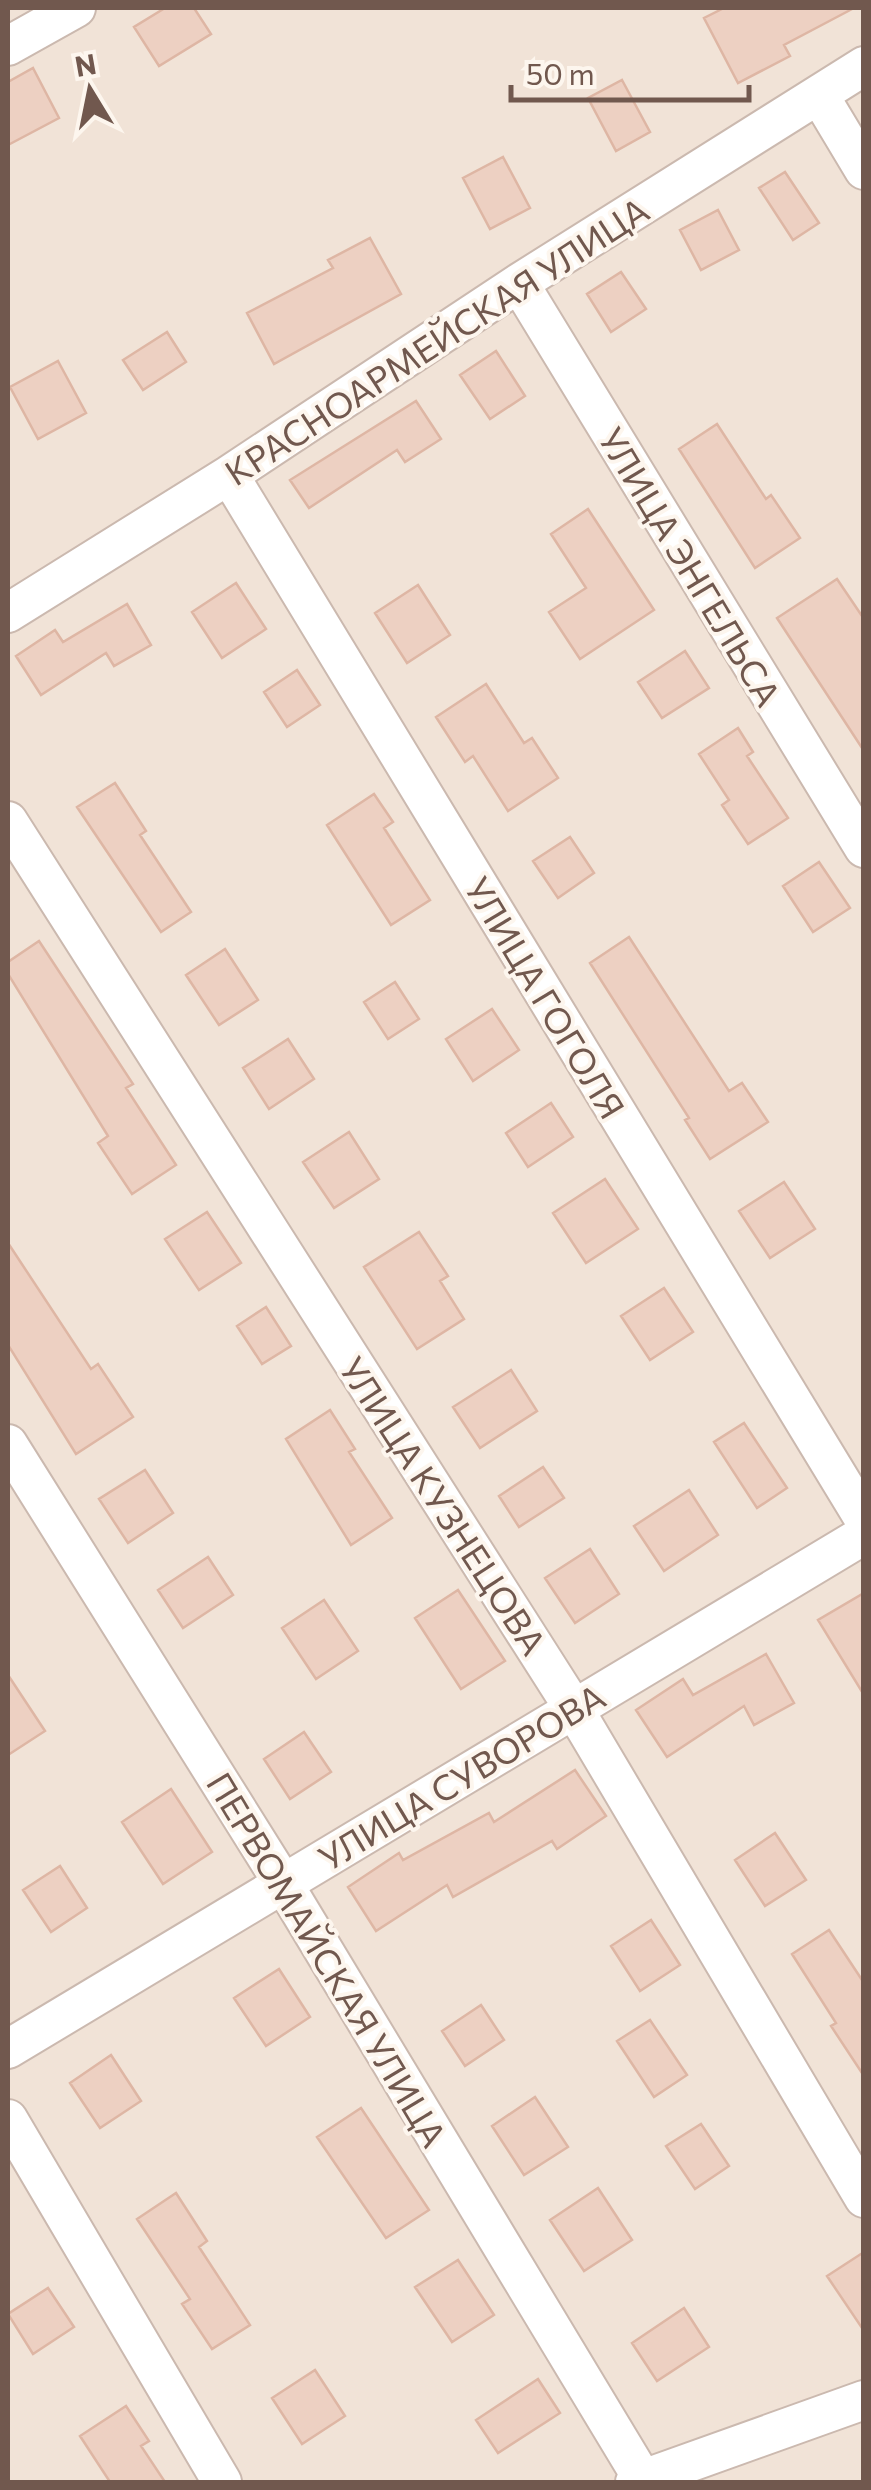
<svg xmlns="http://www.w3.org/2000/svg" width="871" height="2490" font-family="Commissioner,sans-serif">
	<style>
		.residential { fill: #f1e3d7 }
		.building { fill: #edd0c2; stroke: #deb6a4; stroke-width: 2.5 }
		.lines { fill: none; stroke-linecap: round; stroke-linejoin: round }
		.minor-casing { stroke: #cbb9af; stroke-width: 42 }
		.minor { stroke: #fff; stroke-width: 38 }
		.labels { text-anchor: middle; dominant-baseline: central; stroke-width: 8; stroke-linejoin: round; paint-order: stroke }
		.street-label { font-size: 35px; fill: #71584e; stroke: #fdf6ee }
	</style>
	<rect width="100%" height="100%" fill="#faf1e8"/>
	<!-- residential -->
	<path class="residential" d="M8,8H863V2482H8Z"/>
	<!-- building -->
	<path class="building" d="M165,8H194L211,34L159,66L134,27Z
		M724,8H854L784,45L790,56L738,83L704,18Z
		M33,68L59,118L8,145V82Z
		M622,80L650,132L616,151L588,98Z
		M503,157L530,208L490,229L463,178Z
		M785,172L819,223L793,240L759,188Z
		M718,210L739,250L701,270L680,230Z
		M370,238L401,294L274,364L247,313L333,268L328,260Z
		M621,272L646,309L611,332L587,294Z
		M167,332L186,362L143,390L123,360Z
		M496,351L525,396L490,419L460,375Z
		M58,361L86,413L38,439L10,387Z
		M416,401L441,439L405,462L397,450L309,508L290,480Z
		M717,424L766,499L771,495L800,538L755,568L679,449Z
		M588,509L654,610L580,659L549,612L586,588L551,534Z
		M837,579L864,619V751L777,618Z
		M236,583L266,629L222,658L192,612Z
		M418,585L450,635L407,663L375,613Z
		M127,604L151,645L114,666L106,653L41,695L16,656L55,630L63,642Z
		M685,651L709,688L662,718L638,682Z
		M297,670L320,705L287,727L264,692Z
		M486,684L524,743L532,738L558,778L508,811L473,756L465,762L436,717Z
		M738,728L753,752L747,756L788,818L748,844L722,805L729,800L699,754Z
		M115,783L146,831L140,835L191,912L161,932L77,807Z
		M374,794L393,822L384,828L430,900L391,925L327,825Z
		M570,837L594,873L558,898L533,861Z
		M819,862L850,908L813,932L783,886Z
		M629,937L729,1091L742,1083L768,1122L710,1159L685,1120L689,1118L590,963Z
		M39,941L133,1084L126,1088L176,1165L132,1194L98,1143L108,1136L8,974V962Z
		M225,949L258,1000L219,1025L186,975Z
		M395,982L419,1019L388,1039L364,1002Z
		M492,1009L519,1050L473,1081L446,1039Z
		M288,1039L314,1079L269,1109L243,1068Z
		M551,1103L573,1137L528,1167L506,1133Z
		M349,1132L379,1179L334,1208L303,1162Z
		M605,1179L638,1229L586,1263L553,1213Z
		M784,1182L815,1229L770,1258L739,1211Z
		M207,1212L241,1263L199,1290L165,1239Z
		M419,1232L448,1276L440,1281L464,1319L417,1349L364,1267Z
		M8,1243L91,1369L98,1364L133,1417L76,1454L8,1345Z
		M664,1288L693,1332L650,1360L621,1316Z
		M266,1307L291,1346L262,1364L237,1326Z
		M511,1370L537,1411L480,1448L453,1407Z
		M330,1410L355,1449L349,1452L392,1518L351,1545L286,1439Z
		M744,1423L787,1488L757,1508L714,1442Z
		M543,1467L564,1498L519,1527L499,1496Z
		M145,1470L173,1513L128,1543L99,1499Z
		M689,1490L718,1535L664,1571L634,1526Z
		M590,1549L619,1594L575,1623L545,1578Z
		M208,1557L233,1595L183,1628L158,1590Z
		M458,1590L505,1661L461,1689L415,1618Z
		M864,1593V1695L818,1620Z
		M324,1600L358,1651L316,1679L282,1628Z
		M766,1654L794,1703L754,1725L744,1706L667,1757L636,1710L683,1679L693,1695Z
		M8,1675L45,1731L8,1755Z
		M304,1732L331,1772L290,1799L264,1759Z
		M575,1770L606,1816L557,1849L552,1841L453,1897L447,1885L376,1931L348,1887L399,1853L403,1860L489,1813L494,1822Z
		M171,1789L212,1852L163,1884L122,1822Z
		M775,1833L806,1880L765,1906L735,1860Z
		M60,1866L87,1908L51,1932L23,1890Z
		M651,1920L680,1965L640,1991L611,1946Z
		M829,1930L864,1983V2076L831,2026L836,2023L792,1954Z
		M279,1969L310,2017L266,2046L234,1998Z
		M481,2005L504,2040L465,2066L442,2031Z
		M650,2020L687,2075L654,2097L617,2041Z
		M111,2055L141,2101L100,2128L70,2083Z
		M535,2097L568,2147L524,2175L492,2126Z
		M361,2108L429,2210L386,2238L317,2137Z
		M701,2124L729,2166L695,2189L666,2146Z
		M598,2188L632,2240L584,2271L550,2220Z
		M176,2193L207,2241L199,2247L250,2325L212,2349L182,2304L190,2299L137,2219Z
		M864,2252V2331L827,2276Z
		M458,2260L494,2315L452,2342L415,2287Z
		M48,2288L74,2327L33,2354L8,2314Z
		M684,2308L709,2347L657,2381L632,2343Z
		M315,2370L345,2416L302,2444L272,2398Z
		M538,2379L560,2413L498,2453L476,2420Z
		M126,2406L149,2441L141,2446L165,2482H110L80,2436Z"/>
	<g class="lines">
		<defs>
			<path id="minor" d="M8,46L76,8
				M819,95L864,170
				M519,283L864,848
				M229,475L864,1519
				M8,613L229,475L519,283L864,66
				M8,821L574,1709L864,2198
				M8,1444L283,1883L642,2478
				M8,2049L864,1535
				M8,2119L222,2482
				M635,2482L864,2400"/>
		</defs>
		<!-- minor casing -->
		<use href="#minor" class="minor-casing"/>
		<!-- minor -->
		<use href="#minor" class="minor"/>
	</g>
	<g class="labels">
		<!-- street labels -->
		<g class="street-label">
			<text transform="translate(436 340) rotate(-33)">КРАСНОАРМЕЙСКАЯ УЛИЦА</text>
			<text transform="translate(691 566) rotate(59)">УЛИЦА ЭНГЕЛЬСА</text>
			<text transform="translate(546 997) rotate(59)">УЛИЦА ГОГОЛЯ</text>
			<text transform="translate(444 1505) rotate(57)">УЛИЦА КУЗНЕЦОВА</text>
			<text transform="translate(461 1776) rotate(-31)">УЛИЦА СУВОРОВА</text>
			<text transform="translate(328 1959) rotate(59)">ПЕРВОМАЙСКАЯ УЛИЦА</text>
		</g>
	</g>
	<!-- border -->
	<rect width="871" height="2490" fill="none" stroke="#71584e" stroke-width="20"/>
	<!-- north arrow -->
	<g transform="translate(90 90) rotate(350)" stroke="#fdf6ee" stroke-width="8" paint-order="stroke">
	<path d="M0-8L18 38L0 25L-18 38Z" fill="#71584e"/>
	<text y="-15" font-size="28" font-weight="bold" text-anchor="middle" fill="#71584e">N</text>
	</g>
	<!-- scale -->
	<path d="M511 85v15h238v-15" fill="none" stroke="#71584e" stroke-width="5"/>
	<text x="526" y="85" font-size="30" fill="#71584e" stroke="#fdf6ee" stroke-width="8" paint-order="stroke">50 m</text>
</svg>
